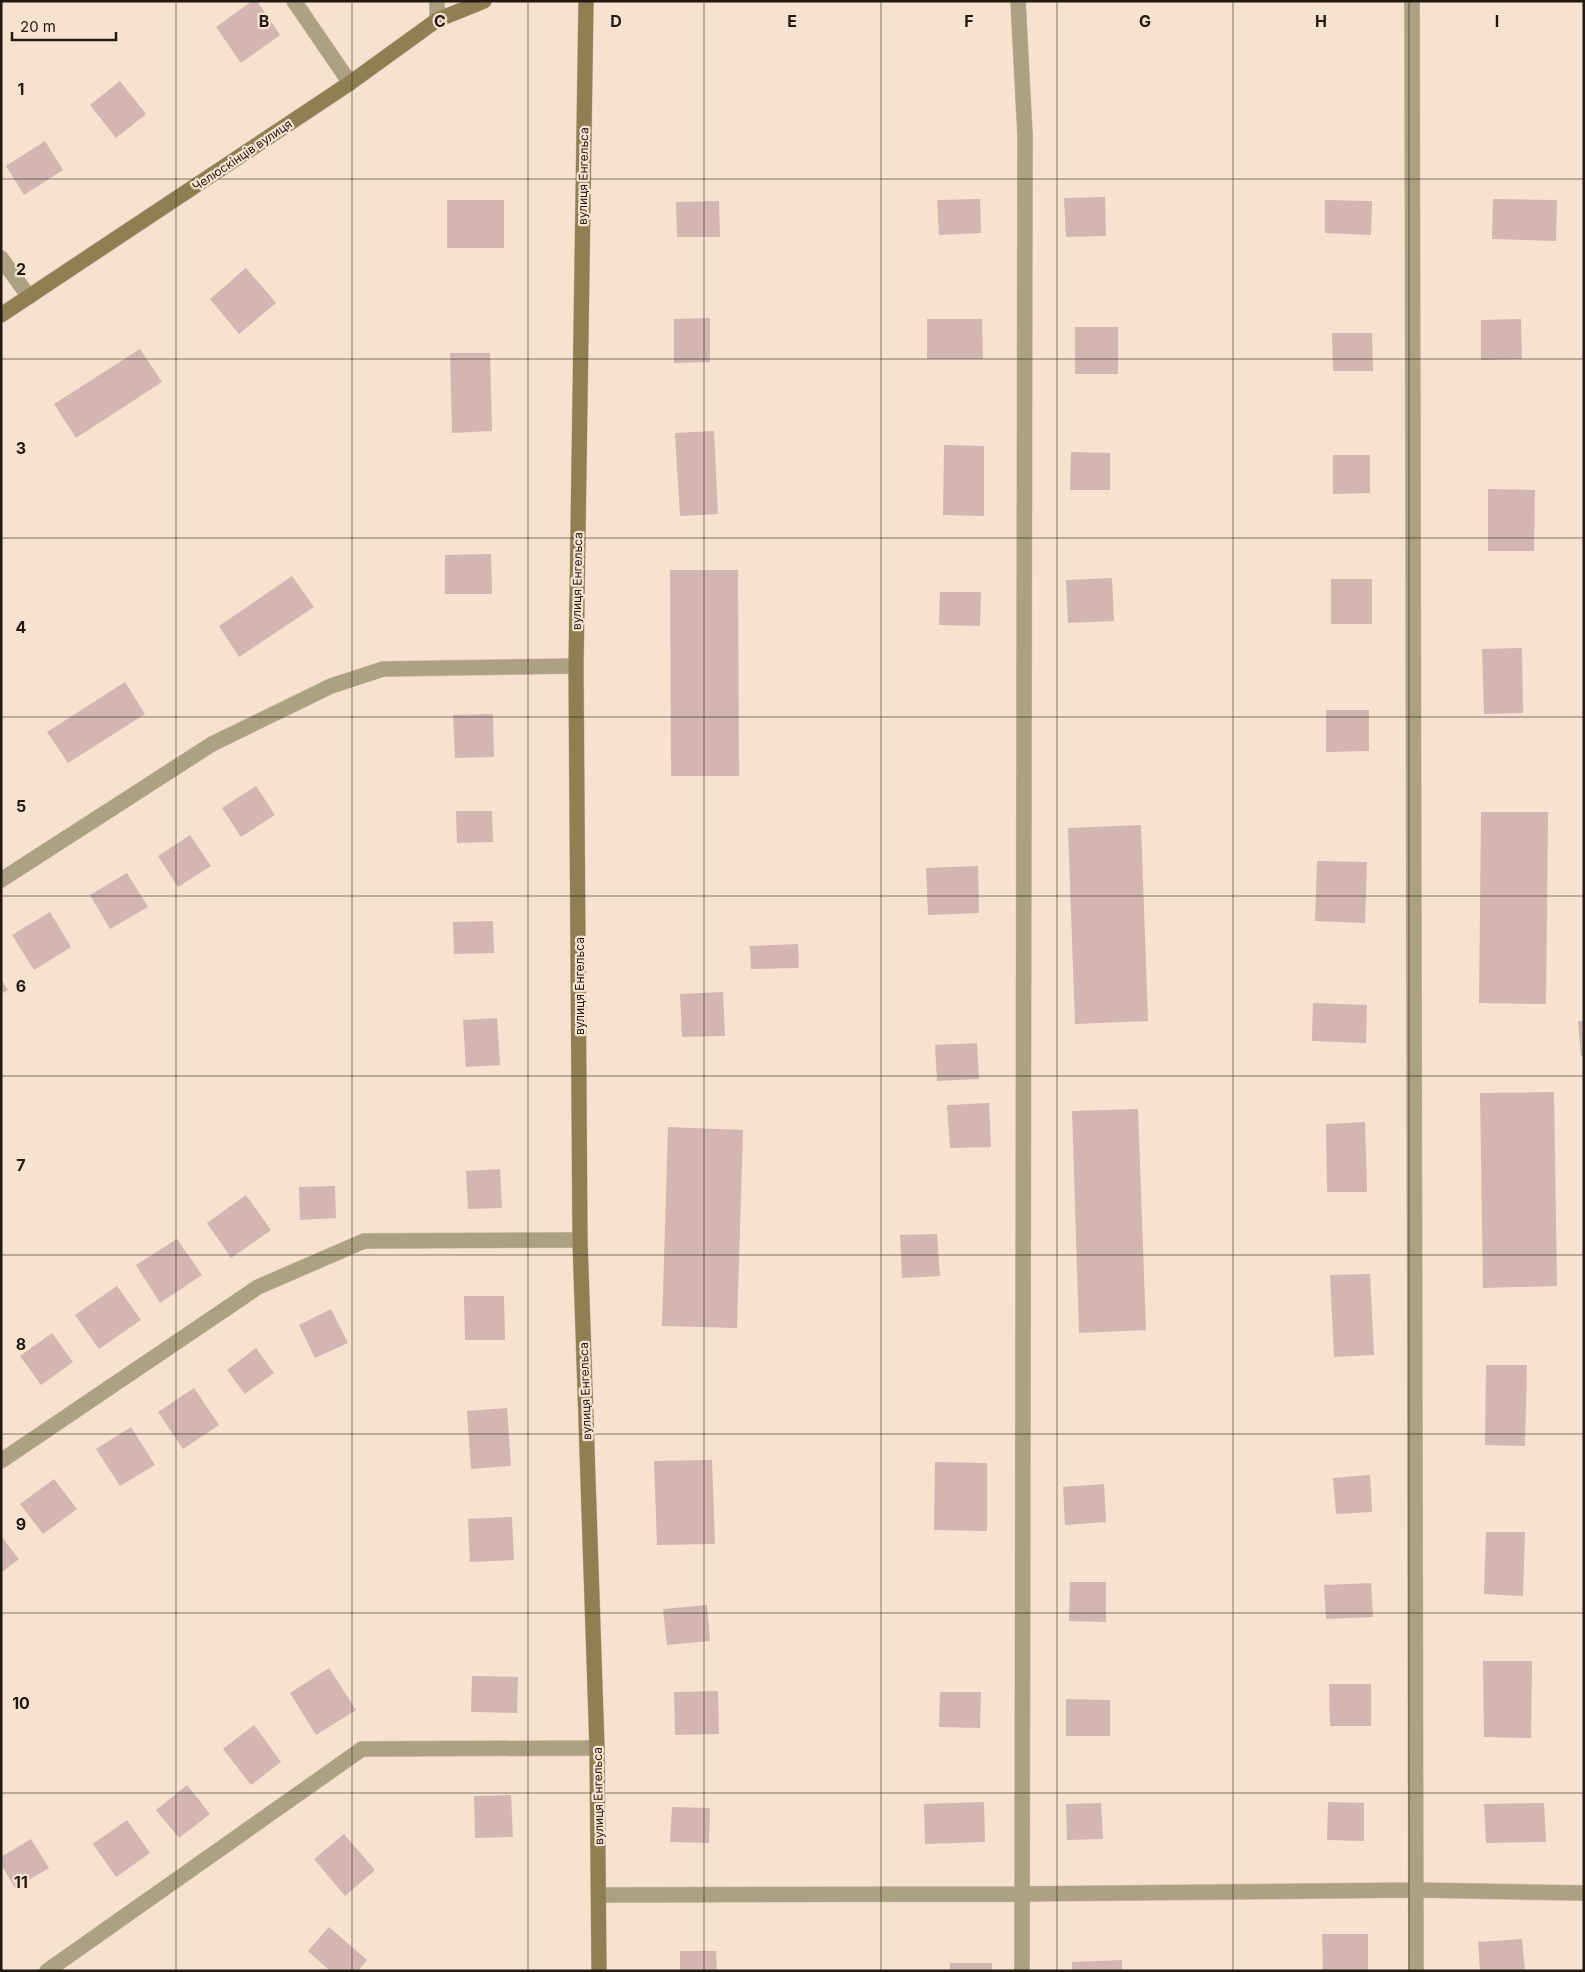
<svg xmlns="http://www.w3.org/2000/svg" width="1585" height="1972" font-family="Inter,sans-serif">
	<style>
		.building { fill: #d3b5b1 }
		.lines { fill: none; stroke-linecap: round; stroke-linejoin: round }
		.street-casing { stroke: #d0bead; stroke-width: 16 }
		.secondary-casing { stroke: #d0bead; stroke-width: 16 }
		.street { stroke: #aca183; stroke-width: 15 }
		.secondary { stroke: #907f52; stroke-width: 15 }
		.grid { fill: none; stroke: #211a13; stroke-width: 1; stroke-opacity: 0.55 }
		.labels { text-anchor: middle; dominant-baseline: central; stroke-width: 4.5; stroke-linejoin: round; paint-order: stroke }
		.street-label { font-size: 12px; fill: #211a13; stroke: #f7e2cf }
		.grid-label { font-size: 16px; text-anchor: middle; font-weight: bold; fill: #211a13; stroke: #f7e2cf; stroke-width: 4.5; stroke-linejoin: round; paint-order: stroke }
	</style>
	<rect width="100%" height="100%" fill="#f7e2cf"/>
	<!-- building -->
	<path class="building" d="M252,1H257L280,35L241,63L216,27Z
		M120,81L146,114L116,138L90,105Z
		M45,141L63,170L24,195L6,166Z
		M1105,197L1106,236L1066,237L1064,198Z
		M980,199L981,233L939,235L937,200Z
		M1493,199L1557,200L1556,241L1492,239Z
		M447,200H504V248H447Z
		M1325,200L1372,201L1371,235L1325,233Z
		M719,201L720,237H677L676,202Z
		M246,268L276,303L239,334L210,299Z
		M710,318V362L674,363V319Z
		M927,319H982L983,359H927Z
		M1521,319L1522,359L1481,360V320Z
		M1075,327H1118V374H1075Z
		M1332,333H1372L1373,371H1333Z
		M140,349L162,382L76,438L54,404Z
		M450,353H490L492,431L452,433Z
		M714,431L718,514L680,516L675,433Z
		M944,445L984,446V516L943,515Z
		M1071,452L1110,453V490H1070Z
		M1333,455H1370V493L1333,494Z
		M1488,489L1535,490L1534,551H1488Z
		M491,554L492,594H445V555Z
		M670,570H738L739,776H671Z
		M292,576L314,607L239,657L219,626Z
		M1112,578L1114,621L1068,623L1066,580Z
		M1331,579H1372V624H1331Z
		M940,592H981L980,626L939,625Z
		M1522,648L1523,713L1484,714L1482,649Z
		M125,682L145,714L68,763L47,732Z
		M1326,710H1369V751L1326,752Z
		M493,714L494,757L455,758L453,715Z
		M256,786L275,815L241,837L222,808Z
		M456,811H492L493,842L457,843Z
		M1481,812H1548L1546,1004L1479,1003Z
		M1141,825L1148,1021L1075,1024L1068,828Z
		M190,835L211,866L178,887L158,856Z
		M1317,861L1367,862L1365,923L1315,921Z
		M978,866L979,913L928,915L926,868Z
		M127,873L148,907L110,929L90,895Z
		M50,912L71,947L34,970L12,935Z
		M493,921L494,953L454,954L453,922Z
		M798,944L799,968L751,969L750,946Z
		M1,979L8,990L1,994Z
		M723,992L725,1036L682,1037L680,994Z
		M1313,1003L1367,1005L1366,1043L1312,1041Z
		M497,1018L500,1065L466,1067L463,1020Z
		M1578,1021H1584V1056H1581Z
		M977,1043L979,1079L937,1081L935,1045Z
		M1554,1092L1557,1286L1483,1288L1480,1093Z
		M989,1103L991,1147L950,1148L947,1105Z
		M1138,1109L1146,1330L1079,1333L1072,1111Z
		M1365,1122L1367,1192H1327L1326,1124Z
		M668,1127L743,1130L737,1328L662,1326Z
		M500,1169L502,1208L468,1209L466,1171Z
		M335,1186L336,1218L300,1220L299,1187Z
		M246,1195L271,1230L231,1258L207,1223Z
		M937,1234L940,1276L902,1278L900,1235Z
		M177,1239L202,1275L160,1303L136,1265Z
		M1370,1274L1374,1355L1334,1357L1330,1275Z
		M117,1286L141,1320L99,1349L75,1315Z
		M464,1296H504L505,1340H465Z
		M331,1309L348,1343L315,1358L299,1325Z
		M52,1333L73,1362L41,1385L20,1356Z
		M256,1348L274,1373L245,1394L227,1370Z
		M1486,1365H1527L1525,1446L1485,1445Z
		M194,1388L219,1425L183,1449L158,1412Z
		M507,1408L511,1466L471,1469L467,1411Z
		M131,1427L155,1465L120,1486L96,1449Z
		M712,1460L715,1544L657,1545L654,1461Z
		M935,1462L987,1463V1531L934,1530Z
		M1370,1475L1372,1512L1336,1514L1333,1478Z
		M54,1479L77,1509L43,1534L20,1504Z
		M1104,1484L1106,1522L1065,1525L1063,1487Z
		M512,1517L514,1560L470,1562L468,1519Z
		M1486,1532H1525L1523,1596L1484,1594Z
		M1,1536L19,1559L1,1573Z
		M1070,1582H1106V1622L1069,1621Z
		M1371,1583L1373,1617L1326,1619L1324,1585Z
		M707,1605L710,1641L667,1645L663,1609Z
		M1483,1661H1532L1531,1738L1484,1737Z
		M329,1668L356,1710L316,1735L290,1693Z
		M472,1676L518,1677L517,1713L471,1712Z
		M1329,1684H1371V1726H1330Z
		M718,1691L719,1734L675,1735L674,1692Z
		M940,1692H981L980,1728L939,1727Z
		M1066,1699L1110,1700V1736H1066Z
		M254,1725L281,1762L251,1785L223,1749Z
		M187,1785L210,1814L179,1838L156,1810Z
		M511,1795L513,1837L475,1838L474,1796Z
		M984,1802L985,1842L925,1844L924,1804Z
		M1328,1802L1364,1803V1841L1327,1840Z
		M1101,1803L1103,1839L1067,1840L1066,1804Z
		M1544,1803L1546,1842L1486,1843L1484,1804Z
		M672,1807L710,1808L709,1843L670,1842Z
		M127,1820L150,1853L116,1877L93,1844Z
		M344,1834L375,1870L345,1896L314,1859Z
		M31,1839L49,1868L15,1888L1,1864V1857Z
		M329,1927L367,1960L358,1971H330L308,1951Z
		M1322,1934H1368V1971H1323Z
		M1522,1939L1525,1971H1480L1478,1942Z
		M680,1951H716L717,1971H680Z
		M1122,1960V1971H1072V1962Z
		M950,1963H992V1971H950Z"/>
	<g class="lines">
		<defs>
			<path id="street" d="M294,1L350,83
				M437,1V20
				M1018,1L1025,135L1022,1971
				M1412,1L1416,1971
				M1,258L29,297
				M1,880L212,744L331,686L383,669L576,666
				M1,1461L258,1287L364,1241L580,1240
				M600,1895L1021,1894L1415,1890L1584,1893
				M47,1971L362,1749L597,1748"/>
			<path id="secondary" d="M586,1L576,666L580,1240L597,1748L599,1971
				M1,315L350,83L437,20L484,1"/>
		</defs>
		<!-- street casing -->
		<use href="#street" class="street-casing"/>
		<!-- secondary casing -->
		<use href="#secondary" class="secondary-casing"/>
		<!-- street -->
		<use href="#street" class="street"/>
		<!-- secondary -->
		<use href="#secondary" class="secondary"/>
	</g>
	<!-- grid -->
	<path class="grid" d="M176,1V1971M352,1V1971M528,1V1971M704,1V1971M881,1V1971M1057,1V1971M1233,1V1971M1409,1V1971M1,179H1584M1,359H1584M1,538H1584M1,717H1584M1,896H1584M1,1076H1584M1,1255H1584M1,1434H1584M1,1613H1584M1,1793H1584"/>
	<g class="labels">
		<!-- street labels -->
		<g class="street-label">
			<text transform="translate(242 155) rotate(-34)">Челюскінців вулиця</text>
			<text transform="translate(583 176) rotate(-89)">вулиця Енгельса</text>
			<text transform="translate(577 581) rotate(-89)">вулиця Енгельса</text>
			<text transform="translate(579 986) rotate(-90)">вулиця Енгельса</text>
			<text transform="translate(585 1391) rotate(-92)">вулиця Енгельса</text>
			<text transform="translate(598 1796) rotate(-91)">вулиця Енгельса</text>
		</g>
	</g>
	<g class="grid-label">
		<text x="264" y="27">B</text>
		<text x="440" y="27">C</text>
		<text x="616" y="27">D</text>
		<text x="792" y="27">E</text>
		<text x="969" y="27">F</text>
		<text x="1145" y="27">G</text>
		<text x="1321" y="27">H</text>
		<text x="1497" y="27">I</text>
		<text x="21" y="95">1</text>
		<text x="21" y="275">2</text>
		<text x="21" y="454">3</text>
		<text x="21" y="633">4</text>
		<text x="21" y="812">5</text>
		<text x="21" y="992">6</text>
		<text x="21" y="1171">7</text>
		<text x="21" y="1350">8</text>
		<text x="21" y="1530">9</text>
		<text x="21" y="1709">10</text>
		<text x="21" y="1888">11</text>
	</g>
	<!-- border -->
	<rect width="1585" height="1972" fill="none" stroke="#211a13" stroke-width="5"/>
	<!-- scale -->
	<path d="M12 32v8h104v-8" fill="none" stroke="#211a13" stroke-width="2.5"/>
	<text x="20" y="32" font-size="15" fill="#211a13" stroke="#f7e2cf" stroke-width="4" paint-order="stroke">20 m</text>
</svg>
